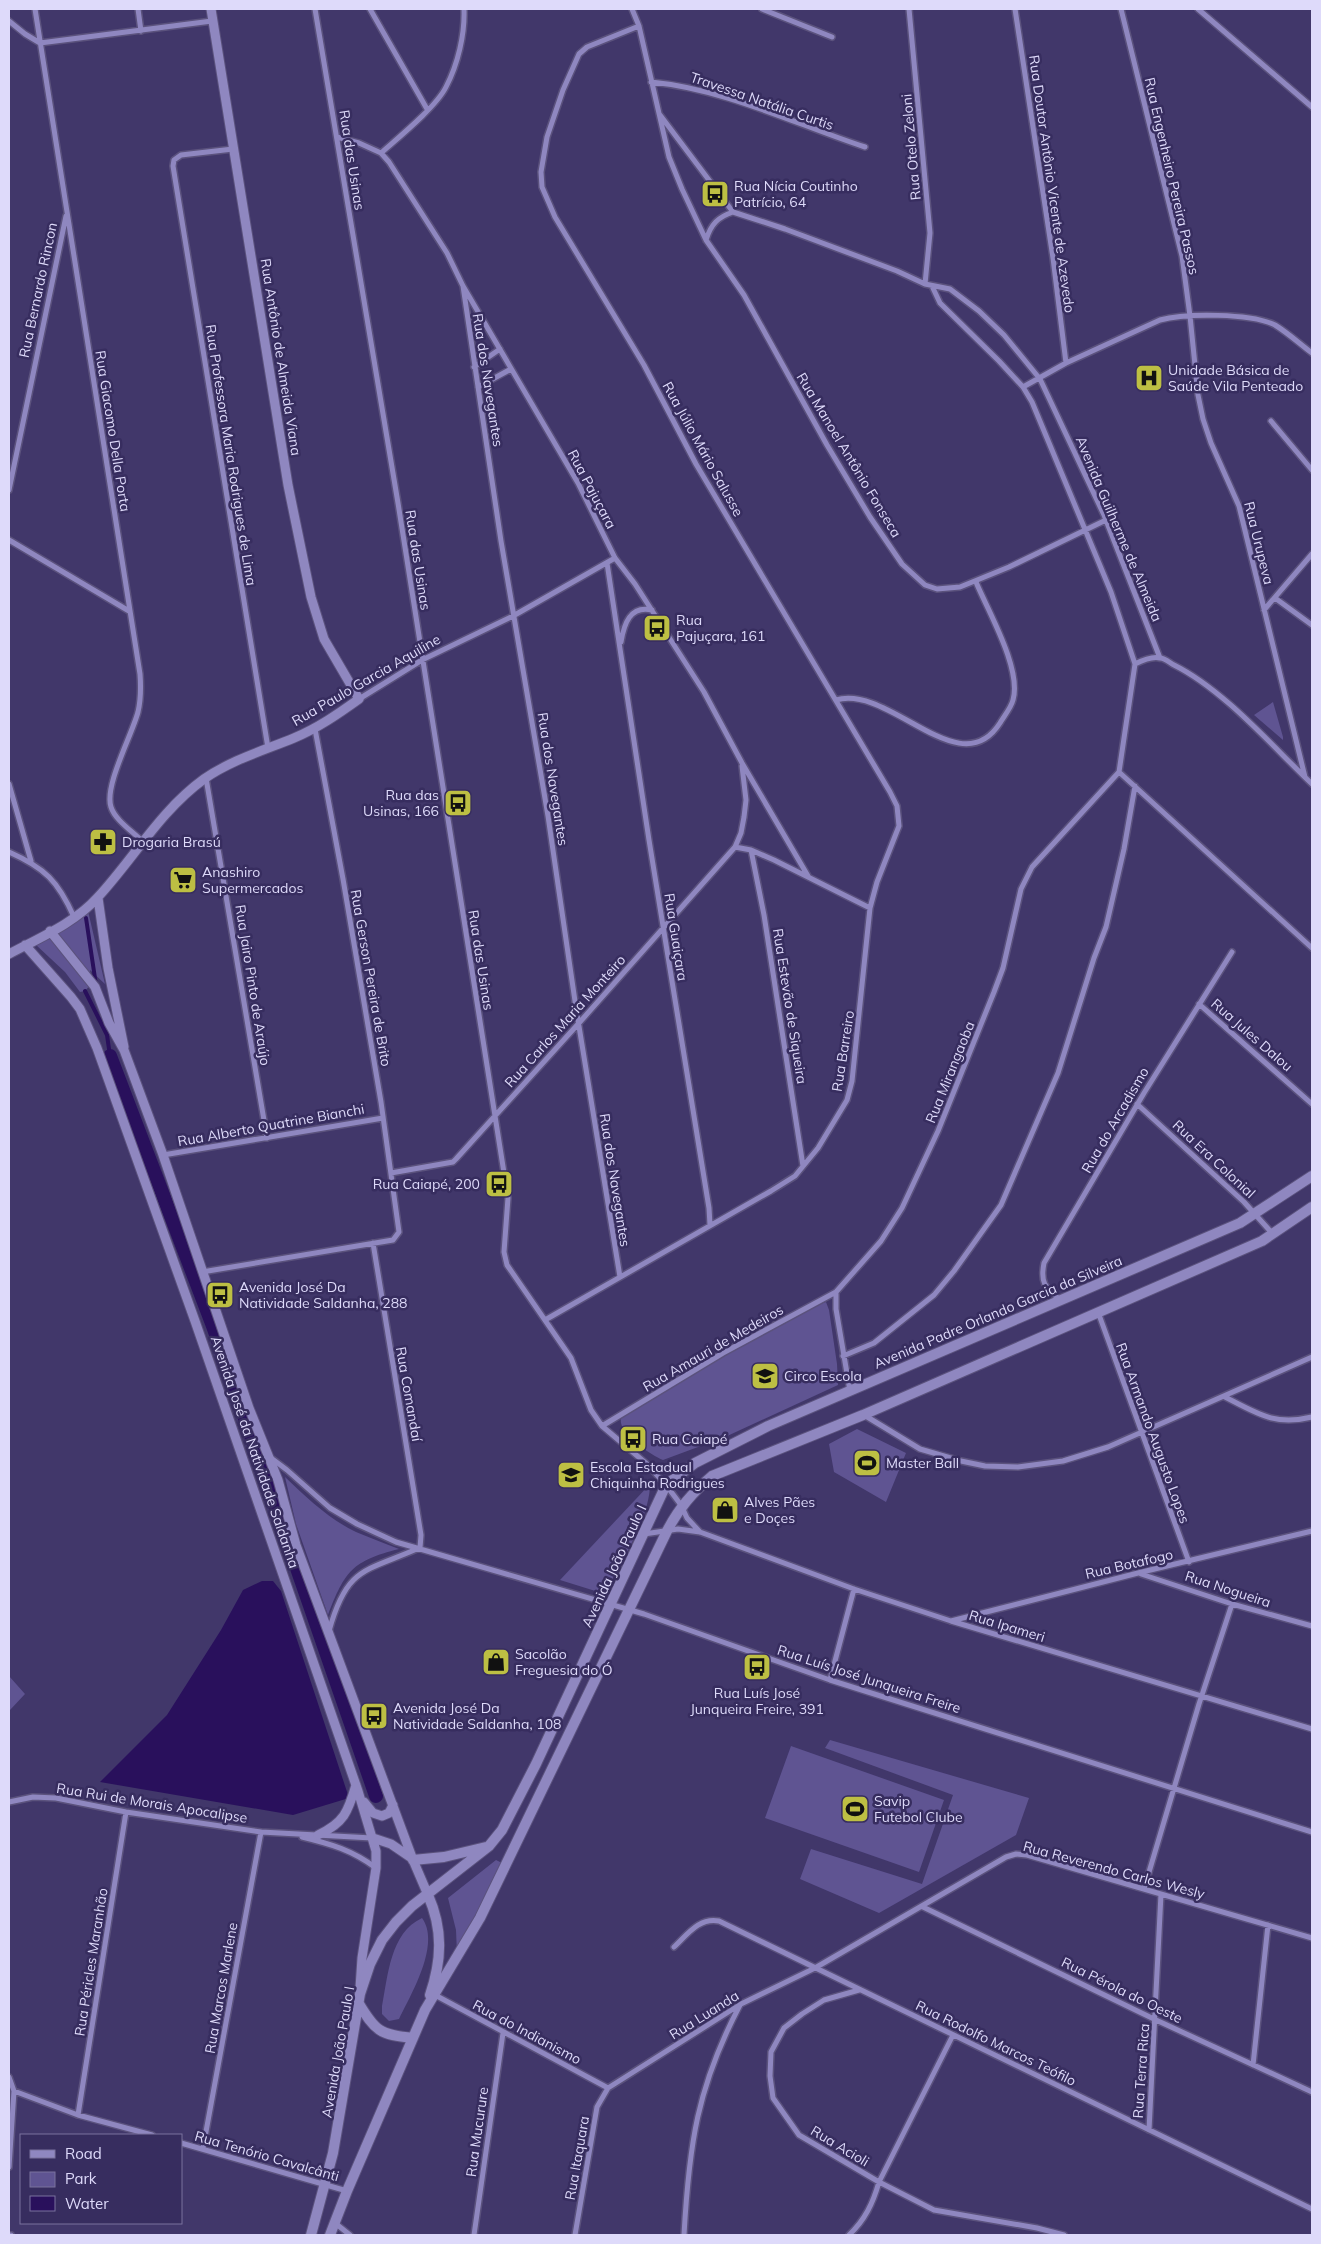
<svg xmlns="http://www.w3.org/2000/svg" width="1321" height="2244" font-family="Mulish,sans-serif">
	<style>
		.green { fill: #5f5492 }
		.water { fill: #29105c }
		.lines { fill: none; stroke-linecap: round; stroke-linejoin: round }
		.stream { stroke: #29105c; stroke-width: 4 }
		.canal { stroke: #29105c; stroke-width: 14 }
		.minor-casing { stroke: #5b527d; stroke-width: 8 }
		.tertiary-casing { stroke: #5b527d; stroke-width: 11 }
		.secondary-casing { stroke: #5b527d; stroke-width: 12 }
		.minor { stroke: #8f87c0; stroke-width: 5 }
		.tertiary { stroke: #8f87c0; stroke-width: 9 }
		.secondary { stroke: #8f87c0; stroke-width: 10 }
		.labels { text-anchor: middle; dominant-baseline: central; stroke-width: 5; stroke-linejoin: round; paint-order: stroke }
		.street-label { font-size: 14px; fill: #dedafa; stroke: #372d5f }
		.poi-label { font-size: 14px; fill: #dedafa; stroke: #372d5f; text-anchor: start }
	</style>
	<rect width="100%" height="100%" fill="#41376a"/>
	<!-- green -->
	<path class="green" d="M1273,702L1283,737V740L1254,715Z
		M88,911L105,984L90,970L92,983L85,991L80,992L65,972L35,944Z
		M826,1302L829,1310L837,1364L838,1385L725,1437L663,1460C651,1455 624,1437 621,1423C620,1417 624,1412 627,1408L814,1306Z
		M857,1429L906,1453L886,1502L834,1472L829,1444Z
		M285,1477C307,1498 329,1519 356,1532C370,1538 384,1543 399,1549C352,1561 345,1571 328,1615L296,1524Z
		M650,1484C650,1518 620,1563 605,1594L560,1580Z
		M9,1676L25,1694L10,1710L9,1709Z
		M830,1740L1029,1798L1016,1835L879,1913L800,1879L811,1849L922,1884L953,1795L825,1748Z
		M791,1746L944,1800L919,1872L765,1818Z
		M496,1860L502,1863L457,1954L456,1930L448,1898Z
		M422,1918C441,1944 411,1994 399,2019L389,2021L382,2014V2006C388,1976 390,1933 422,1918Z"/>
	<!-- water -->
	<path class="water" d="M262,1581H273L281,1591L349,1798L293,1815L100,1782L167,1715L221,1630L243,1590Z"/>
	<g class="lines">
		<!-- stream -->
		<path class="stream" d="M86,918L96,985
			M85,991L107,1035L110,1056
			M103,1016L107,1035"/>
		<!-- canal -->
		<path class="canal" d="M110,1056L213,1326L376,1796"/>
		<defs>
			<path id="minor" d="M35,9L140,674C141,687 141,699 138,712C132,735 104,786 111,807C115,820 132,831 142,841
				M138,9L141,31
				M315,9L398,503L508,1198L504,1252L507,1265L571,1358L591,1410L602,1426L648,1465L666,1485L681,1505L687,1518L700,1532
				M370,9L427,109
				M632,9L639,26L669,157L682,189L706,240L744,295L827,445L870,517L902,564L925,585L937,589L960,587L1009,567L1106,520
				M762,9L832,37
				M909,9L930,233L925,284
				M1015,9L1053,258L1066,363
				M1121,9L1182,256L1190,316L1198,395L1203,419L1211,443L1239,506L1305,777
				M1198,9L1312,107
				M9,21L25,34L40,43L212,21
				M651,82C725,89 795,124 865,147
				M660,115L733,212
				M337,137L359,143L381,153L389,162L447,253L463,286L578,483L615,558L635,584L704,692L742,763L808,876
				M233,149L181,155L174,160L173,166L268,748
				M381,153C399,137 436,107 446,87C458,64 465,34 464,9
				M733,212L785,229L897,271L925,284L950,289L979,311L1004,335L1040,379L1104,515L1160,658
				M706,240C711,224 718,217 733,212
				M463,286L501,541L548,816L576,1008L620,1277
				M474,367L500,349
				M478,387L511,369
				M1023,387L1066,363L1160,320C1185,313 1251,313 1275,325C1288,333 1300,344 1312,353
				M1271,421L1312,470
				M9,490L66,216
				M9,540L129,611
				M607,563L649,840L709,1208L710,1225
				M1275,598L1312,625
				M1264,610L1312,554
				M621,642C624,624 630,605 652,610
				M1135,664C1141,661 1152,656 1160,658C1165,658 1170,663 1174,665C1224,690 1271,745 1312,784
				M359,699L422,660L513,616L615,558
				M836,700C890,684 960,786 1000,723C1004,716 1011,708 1013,700C1022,669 988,611 976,582
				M1119,772L1312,948
				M206,778L267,1138
				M9,784L31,861
				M735,847L751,850L774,860L870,908
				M751,850L764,915L803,1166
				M9,852C45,868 58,881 74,917
				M1199,1004L1312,1104
				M1137,1104L1244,1202L1272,1233
				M163,1155L383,1118
				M391,1173L453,1162L456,1159L579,1023L735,847L741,833L744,817L746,800L742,766
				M373,1243L413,1486L421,1535L420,1548
				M202,1272L393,1240L399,1232L381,1102L343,879L315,729
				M1060,1300C1045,1287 1040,1283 1044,1263L1144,1093L1232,952
				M1098,1312L1189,1562
				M545,1320L771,1191L795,1176L818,1148L847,1100L852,1081L870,908L877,882L899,826L897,806L890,792L696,464L644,365L555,217L542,187L541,172L547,137L563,90L579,54L587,47L639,26
				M843,1356L874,1343L934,1295L954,1271L1001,1205L1058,1073L1094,958L1106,927L1124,849L1135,786
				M850,1391L836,1309V1292L881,1241L902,1208L938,1131L994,992L1003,968L1021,889L1032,867L1119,772L1135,664L1111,592L1032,402L1023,387L999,361L940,303L932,286
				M1225,1397C1258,1414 1275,1426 1312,1417
				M864,1415L920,1449L961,1461L985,1466L1018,1467L1063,1461L1108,1447L1312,1357
				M602,1426L723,1353L836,1292
				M271,1458L287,1470L330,1508L357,1524L396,1542L644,1614L830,1680L1312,1832
				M644,1534L678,1529L700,1532L854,1589L951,1621L1312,1729
				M1141,1574L1232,1604L1312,1626
				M951,1621L1138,1573L1312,1531
				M329,1631C347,1566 365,1572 419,1548
				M830,1680L854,1589
				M9,1802L33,1797L56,1798L126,1812L261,1832L372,1838
				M302,1837C331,1844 352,1850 376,1868
				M1144,1889L1199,1704L1232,1604
				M923,1907L1156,2020L1312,2092
				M674,1947C687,1935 699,1917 719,1921L1312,2209
				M859,1990L824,2000L802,2014L784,2028L771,2052L770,2076L773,2098L799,2135L879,2182L934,2210L1037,2228L1064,2235
				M435,1995L608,2088
				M1253,2065L1268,1925
				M9,2077L14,2091L9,2167
				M14,2091L78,2115L152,2135
				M78,2115L126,1812
				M1149,2130L1161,1894
				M181,2143L347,2191
				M203,2148L261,1832
				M335,2223L350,2235
				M9,2235H11
				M474,2235L503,2033
				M575,2235L597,2107L608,2088L741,2004L815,1968L1006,1857L1016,1854L1027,1855L1312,1938
				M684,2235C689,2145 697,2087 740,2005
				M849,2235C865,2220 873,2203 879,2182L953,2035"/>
			<path id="tertiary" d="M98,898L108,968L124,1047
				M50,931L95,987L109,1023L124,1050L163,1155L249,1408L278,1480L296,1545L413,1860L428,1895
				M25,945L71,997L80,1009L97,1048L195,1321L358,1791L376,1851V1868L362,1958L360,1988
				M9,954C39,938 75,923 98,897C134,858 160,811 204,779C231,760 265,750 294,738C318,728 338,714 359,699L324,639L311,597L288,485L211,9
				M364,1802L373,1813L382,1816L389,1813L393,1805
				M318,1835C344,1823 348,1812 356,1785
				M373,1838L391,1844L413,1859"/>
			<path id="secondary" d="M413,1860L444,1857L486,1847
				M428,1895C443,1929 442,1960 430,1995
				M358,2002C375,2031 380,2035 413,2038
				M311,2235L333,2153L360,1994L370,1964L382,1940L396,1922L412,1906L489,1846L502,1830L536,1764L666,1485L695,1463L768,1426L1240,1223L1312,1176
				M330,2235L347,2191L425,2010L480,1918L667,1531C679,1508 692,1493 712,1476L863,1415L1262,1241L1312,1207"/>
		</defs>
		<!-- minor casing -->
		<use href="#minor" class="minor-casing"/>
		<!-- tertiary casing -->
		<use href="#tertiary" class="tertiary-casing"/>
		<!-- secondary casing -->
		<use href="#secondary" class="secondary-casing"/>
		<!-- minor -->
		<use href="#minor" class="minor"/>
		<!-- tertiary -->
		<use href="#tertiary" class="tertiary"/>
		<!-- secondary -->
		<use href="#secondary" class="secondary"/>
	</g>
	<!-- icons -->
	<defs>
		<symbol id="bus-square" viewBox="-11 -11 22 22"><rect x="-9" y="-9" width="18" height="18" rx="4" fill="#bdbf43" stroke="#372d5f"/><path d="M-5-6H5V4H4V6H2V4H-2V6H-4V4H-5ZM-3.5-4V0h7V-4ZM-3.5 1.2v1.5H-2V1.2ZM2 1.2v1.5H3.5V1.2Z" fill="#111"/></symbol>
		<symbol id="hospital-square" viewBox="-11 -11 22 22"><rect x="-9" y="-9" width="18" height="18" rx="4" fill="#bdbf43" stroke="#372d5f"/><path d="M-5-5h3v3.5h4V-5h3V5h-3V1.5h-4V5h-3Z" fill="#111"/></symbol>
		<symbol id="pharmacy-square" viewBox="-11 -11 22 22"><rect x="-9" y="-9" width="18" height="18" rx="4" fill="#bdbf43" stroke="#372d5f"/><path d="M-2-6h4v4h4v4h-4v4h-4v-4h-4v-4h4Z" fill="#111"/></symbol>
		<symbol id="supermarket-square" viewBox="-11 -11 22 22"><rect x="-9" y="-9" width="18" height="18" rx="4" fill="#bdbf43" stroke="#372d5f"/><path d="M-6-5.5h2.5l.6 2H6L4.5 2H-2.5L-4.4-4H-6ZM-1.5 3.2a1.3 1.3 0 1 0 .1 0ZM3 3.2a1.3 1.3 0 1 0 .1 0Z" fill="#111"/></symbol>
		<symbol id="school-square" viewBox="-11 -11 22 22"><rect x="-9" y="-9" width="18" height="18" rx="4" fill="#bdbf43" stroke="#372d5f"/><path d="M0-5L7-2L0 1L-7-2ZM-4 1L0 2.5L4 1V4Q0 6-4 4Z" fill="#111"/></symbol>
		<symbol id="stadium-square" viewBox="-11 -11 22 22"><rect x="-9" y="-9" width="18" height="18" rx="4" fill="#bdbf43" stroke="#372d5f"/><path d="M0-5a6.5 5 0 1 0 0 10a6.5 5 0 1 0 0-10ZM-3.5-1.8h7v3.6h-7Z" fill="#111"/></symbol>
		<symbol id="shop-square" viewBox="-11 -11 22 22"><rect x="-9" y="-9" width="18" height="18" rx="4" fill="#bdbf43" stroke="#372d5f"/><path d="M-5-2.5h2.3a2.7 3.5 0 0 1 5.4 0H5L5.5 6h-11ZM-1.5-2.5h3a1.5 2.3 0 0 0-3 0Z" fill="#111"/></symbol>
	</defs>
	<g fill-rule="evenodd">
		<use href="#bus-square" x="699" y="178" width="32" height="32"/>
		<use href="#hospital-square" x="1133" y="362" width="32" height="32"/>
		<use href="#bus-square" x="641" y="612" width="32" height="32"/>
		<use href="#bus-square" x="442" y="787" width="32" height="32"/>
		<use href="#pharmacy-square" x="87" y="826" width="32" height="32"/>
		<use href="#supermarket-square" x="167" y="864" width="32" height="32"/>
		<use href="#bus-square" x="483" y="1168" width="32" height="32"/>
		<use href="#bus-square" x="204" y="1279" width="32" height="32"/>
		<use href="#school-square" x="749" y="1360" width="32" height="32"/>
		<use href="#bus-square" x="617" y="1423" width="32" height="32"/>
		<use href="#stadium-square" x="851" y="1447" width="32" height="32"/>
		<use href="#school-square" x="555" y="1459" width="32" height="32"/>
		<use href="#shop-square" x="709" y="1494" width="32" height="32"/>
		<use href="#shop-square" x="480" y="1646" width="32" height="32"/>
		<use href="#bus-square" x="741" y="1651" width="32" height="32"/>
		<use href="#bus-square" x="358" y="1700" width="32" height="32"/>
		<use href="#stadium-square" x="839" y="1793" width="32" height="32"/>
	</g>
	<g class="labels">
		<!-- street labels -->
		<g class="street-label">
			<text transform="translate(762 101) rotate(19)">Travessa Natália Curtis</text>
			<text transform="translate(911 147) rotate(-95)">Rua Otelo Zeloni</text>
			<text transform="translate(352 160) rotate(81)">Rua das Usinas</text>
			<text transform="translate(1172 176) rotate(77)">Rua Engenheiro Pereira Passos</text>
			<text transform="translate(1052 184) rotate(82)">Rua Doutor Antônio Vicente de Azevedo</text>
			<text transform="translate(38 290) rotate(-78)">Rua Bernardo Rincon</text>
			<text transform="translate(281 357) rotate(81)">Rua Antônio de Almeida Viana</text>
			<text transform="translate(488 380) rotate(81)">Rua dos Navegantes</text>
			<text transform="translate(113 431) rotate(81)">Rua Giacomo Della Porta</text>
			<text transform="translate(703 449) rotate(61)">Rua Júlio Mário Salusse</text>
			<text transform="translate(231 455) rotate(81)">Rua Professora Maria Rodrigues de Lima</text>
			<text transform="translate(849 455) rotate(59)">Rua Manoel Antônio Fonseca</text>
			<text transform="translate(592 489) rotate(62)">Rua Pajuçara</text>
			<text transform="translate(1119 529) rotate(67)">Avenida Guilherme de Almeida</text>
			<text transform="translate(1259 543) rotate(76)">Rua Urupeva</text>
			<text transform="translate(418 560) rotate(81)">Rua das Usinas</text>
			<text transform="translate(366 680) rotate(-30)">Rua Paulo Garcia Aquiline</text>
			<text transform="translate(553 779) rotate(81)">Rua dos Navegantes</text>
			<text transform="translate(676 937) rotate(81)">Rua Guaiçara</text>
			<text transform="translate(481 960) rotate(81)">Rua das Usinas</text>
			<text transform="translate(371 978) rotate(80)">Rua Gerson Pereira de Brito</text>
			<text transform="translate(253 985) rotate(81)">Rua Jairo Pinto de Araújo</text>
			<text transform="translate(790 1006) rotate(81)">Rua Estevão de Siqueira</text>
			<text transform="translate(565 1021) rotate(-48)">Rua Carlos Maria Monteiro</text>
			<text transform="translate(1252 1035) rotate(41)">Rua Jules Dalou</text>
			<text transform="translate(843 1051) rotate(-81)">Rua Barreiro</text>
			<text transform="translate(950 1072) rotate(-68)">Rua Mirangaoba</text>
			<text transform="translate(1115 1120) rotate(-60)">Rua do Arcadismo</text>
			<text transform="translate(271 1125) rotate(-10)">Rua Alberto Quatrine Bianchi</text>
			<text transform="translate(1214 1159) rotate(43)">Rua Era Colonial</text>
			<text transform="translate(615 1180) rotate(81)">Rua dos Navegantes</text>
			<text transform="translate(998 1312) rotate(-23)">Avenida Padre Orlando Garcia da Silveira</text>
			<text transform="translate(713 1348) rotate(-30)">Rua Amauri de Medeiros</text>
			<text transform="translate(409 1394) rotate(80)">Rua Comandaí</text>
			<text transform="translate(1153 1433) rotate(70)">Rua Armando Augusto Lopes</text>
			<text transform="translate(255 1452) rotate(71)">Avenida José da Natividade Saldanha</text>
			<text transform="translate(1129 1564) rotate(-13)">Rua Botafogo</text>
			<text transform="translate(614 1566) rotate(-65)">Avenida João Paulo I</text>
			<text transform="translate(1228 1589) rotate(18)">Rua Nogueira</text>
			<text transform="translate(1007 1626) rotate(17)">Rua Ipameri</text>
			<text transform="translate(869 1679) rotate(18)">Rua Luís José Junqueira Freire</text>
			<text transform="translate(152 1803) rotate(9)">Rua Rui de Morais Apocalipse</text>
			<text transform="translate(1114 1870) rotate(15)">Rua Reverendo Carlos Wesly</text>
			<text transform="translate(91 1962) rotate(-81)">Rua Péricles Maranhão</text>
			<text transform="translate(221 1988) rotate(-80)">Rua Marcos Marlene</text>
			<text transform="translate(1122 1990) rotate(26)">Rua Pérola do Oeste</text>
			<text transform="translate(704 2015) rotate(-32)">Rua Luanda</text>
			<text transform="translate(527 2032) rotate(28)">Rua do Indianismo</text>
			<text transform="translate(996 2043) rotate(26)">Rua Rodolfo Marcos Teófilo</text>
			<text transform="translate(338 2052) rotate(-80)">Avenida João Paulo I</text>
			<text transform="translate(1141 2071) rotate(-86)">Rua Terra Rica</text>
			<text transform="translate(477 2132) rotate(-82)">Rua Mucurure</text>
			<text transform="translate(840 2146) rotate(31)">Rua Acioli</text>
			<text transform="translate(267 2156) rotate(16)">Rua Tenório Cavalcânti</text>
			<text transform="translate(577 2158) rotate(-80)">Rua Itaquara</text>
		</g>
		<!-- poi labels -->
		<g class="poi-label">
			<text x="734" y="186">Rua Nícia Coutinho<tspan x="734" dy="16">Patrício, 64</tspan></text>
			<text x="1168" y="370">Unidade Básica de<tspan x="1168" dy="16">Saúde Vila Penteado</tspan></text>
			<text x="676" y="620">Rua<tspan x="676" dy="16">Pajuçara, 161</tspan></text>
			<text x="439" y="795" text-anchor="end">Rua das<tspan x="439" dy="16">Usinas, 166</tspan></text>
			<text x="122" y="842">Drogaria Brasú</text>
			<text x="202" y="872">Anashiro<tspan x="202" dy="16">Supermercados</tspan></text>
			<text x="480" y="1184" text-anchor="end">Rua Caiapé, 200</text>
			<text x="239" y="1287">Avenida José Da<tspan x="239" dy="16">Natividade Saldanha, 288</tspan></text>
			<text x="784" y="1376">Circo Escola</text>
			<text x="652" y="1439">Rua Caiapé</text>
			<text x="886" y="1463">Master Ball</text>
			<text x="590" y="1467">Escola Estadual<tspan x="590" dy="16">Chiquinha Rodrigues</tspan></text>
			<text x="744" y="1502">Alves Pães<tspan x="744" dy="16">e Doçes</tspan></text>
			<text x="515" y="1654">Sacolão<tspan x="515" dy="16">Freguesia do Ó</tspan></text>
			<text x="757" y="1693" text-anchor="middle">Rua Luís José<tspan x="757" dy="16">Junqueira Freire, 391</tspan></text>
			<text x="393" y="1708">Avenida José Da<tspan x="393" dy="16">Natividade Saldanha, 108</tspan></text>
			<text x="874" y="1801">Savip<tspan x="874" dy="16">Futebol Clube</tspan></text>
		</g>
	</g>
	<!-- border -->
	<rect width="1321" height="2244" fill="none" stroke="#dedafa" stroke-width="20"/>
	<!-- legend -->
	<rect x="20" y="2134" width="162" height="90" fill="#372d5f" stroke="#7a729d"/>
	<rect x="30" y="2150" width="25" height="8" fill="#8f87c0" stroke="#7a729d"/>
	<text x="65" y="2159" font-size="15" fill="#dedafa">Road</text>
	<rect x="30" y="2172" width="25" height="15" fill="#5f5492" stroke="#7a729d"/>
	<text x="65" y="2184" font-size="15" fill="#dedafa">Park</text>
	<rect x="30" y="2196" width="25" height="15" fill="#29105c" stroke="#7a729d"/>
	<text x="65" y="2209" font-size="15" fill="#dedafa">Water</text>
</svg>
